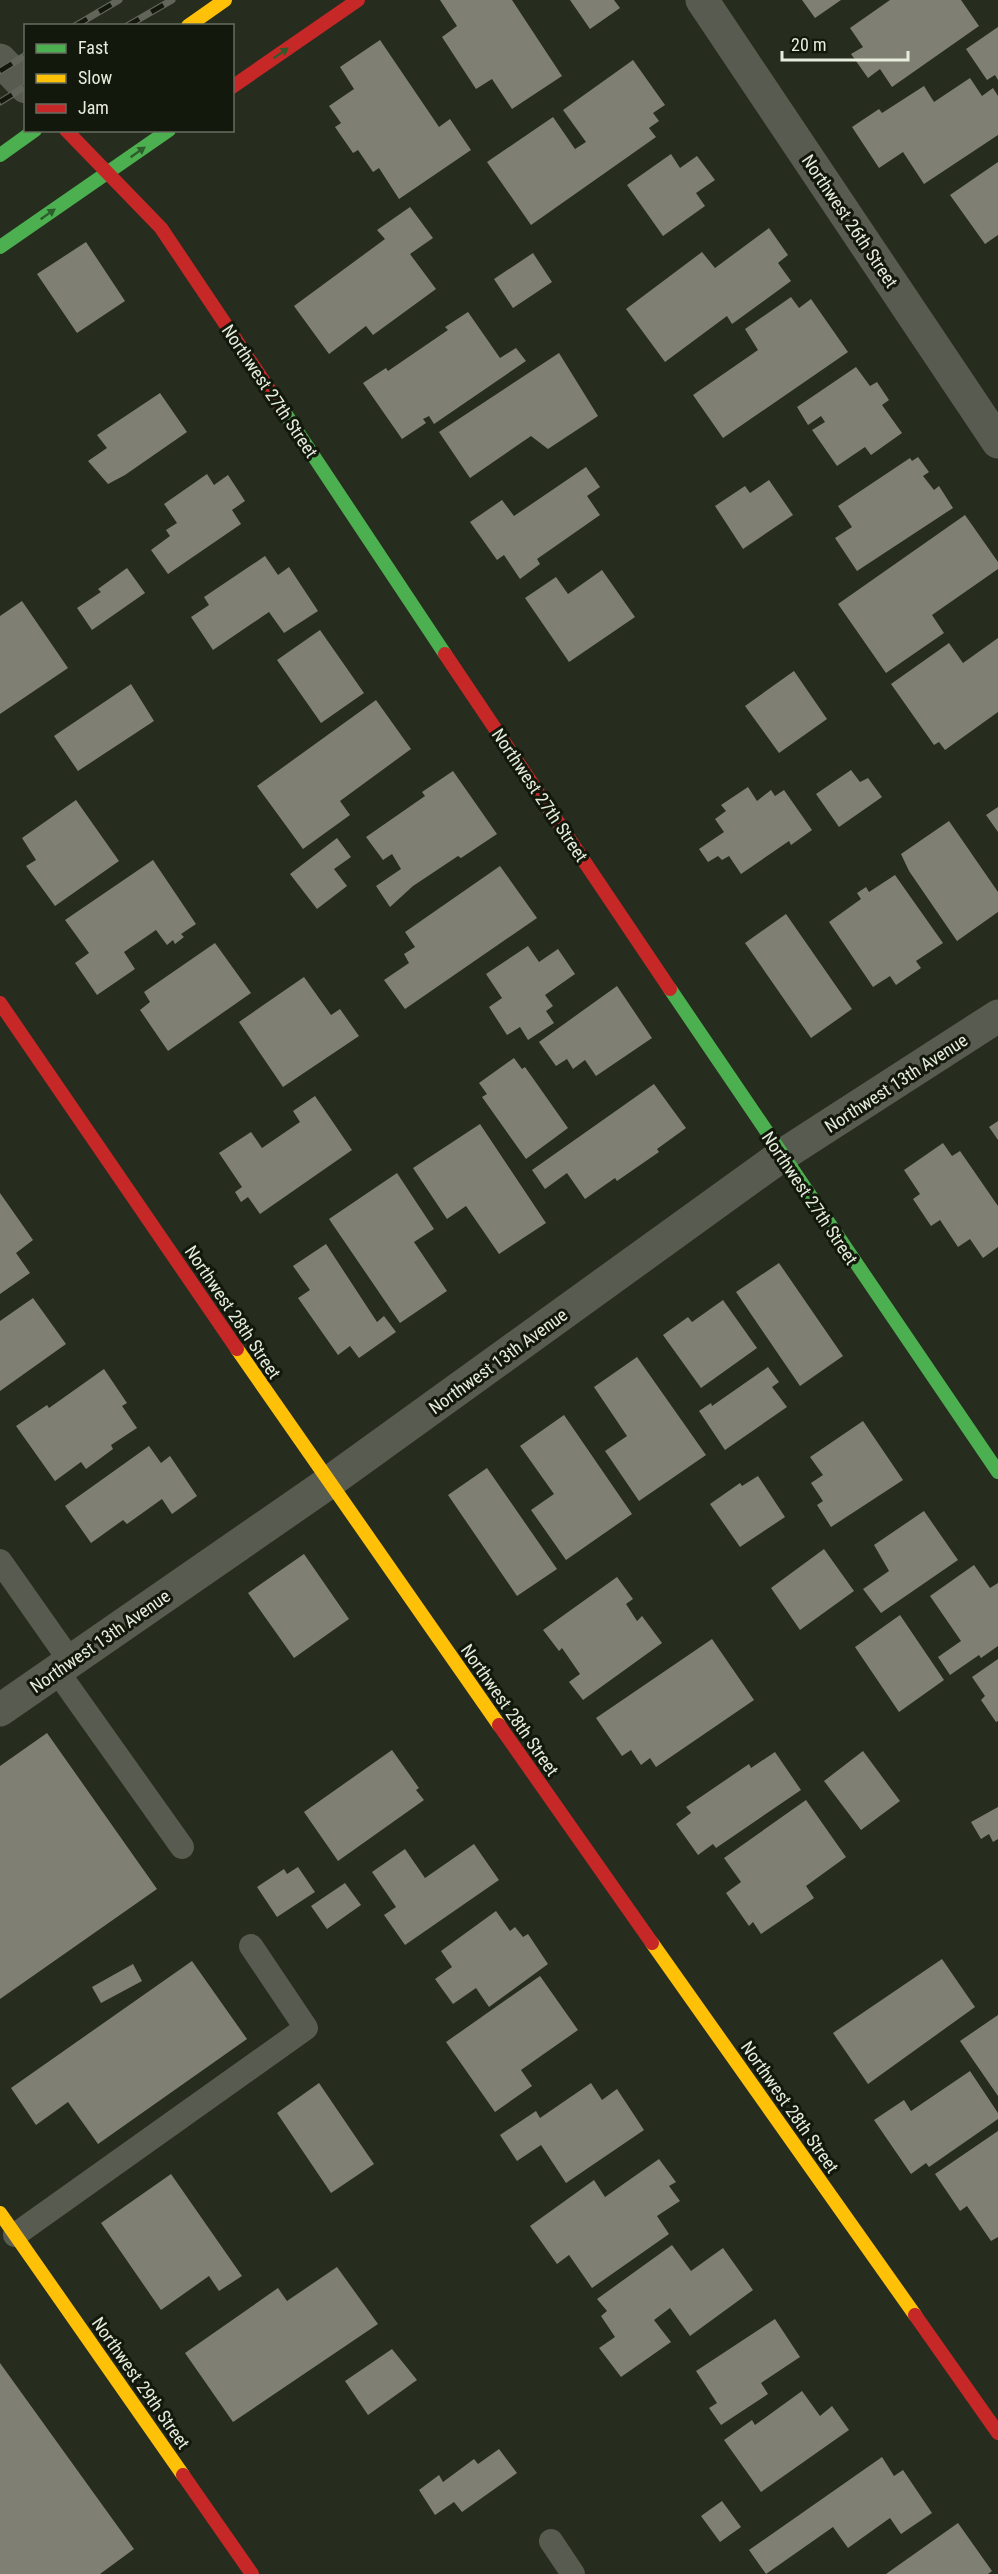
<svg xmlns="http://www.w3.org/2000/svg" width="998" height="2574" font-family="'Roboto Condensed',sans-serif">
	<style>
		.building { fill: #7f8073 }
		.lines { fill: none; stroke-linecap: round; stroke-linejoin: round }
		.lane { stroke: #585c50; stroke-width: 24 }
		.street { stroke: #585c50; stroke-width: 33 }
		.fast { stroke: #4caf50; stroke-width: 14 }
		.slow { stroke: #ffc107; stroke-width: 14 }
		.jam { stroke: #c62828; stroke-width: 14 }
		.rail-casing { stroke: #61655a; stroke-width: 7 }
		.rail { stroke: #13180c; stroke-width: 4.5; stroke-dasharray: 14; stroke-linecap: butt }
		.oneway { fill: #2d5c2b }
		.labels { text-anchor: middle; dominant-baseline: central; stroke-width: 6; stroke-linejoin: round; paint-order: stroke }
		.street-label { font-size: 18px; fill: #e6eddd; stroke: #13180c }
	</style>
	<rect width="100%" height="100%" fill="#262c1e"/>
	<!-- building -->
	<path class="building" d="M440,0H512L562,76L512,109L492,79L476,89L442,37L457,26Z
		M570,0H614L620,8L590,29Z
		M802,0H841L815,18Z
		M890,0H961L979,26L892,87L880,69L868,78L851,54L863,47L850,28Z
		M998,27V80L995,75L987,80L966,49Z
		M380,40L439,127L450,119L471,150L399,199L379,168L373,172L358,150L353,153L335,127L341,123L329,106L354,89L340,67Z
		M633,60L665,105L653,113L659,121L649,128L656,137L531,225L487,162L553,117L575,149L586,142L563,110Z
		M970,78L982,96L993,88L998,96V135L924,184L903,152L879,168L852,127L879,109L882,113L924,86L934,102Z
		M671,154L680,168L697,156L715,180L696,193L705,206L663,236L627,185Z
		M998,162V235L985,244L950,195Z
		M410,207L433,238L410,254L436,289L373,335L366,326L329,354L294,306L385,239L377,230Z
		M769,228L788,255L778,263L791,281L732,324L727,316L665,362L626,309L702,252L715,268Z
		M86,242L125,301L77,333L37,274Z
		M533,253L552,282L513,308L494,279Z
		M791,297L799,308L811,299L848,352L723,438L693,395L758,350L745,329Z
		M468,312L500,358L516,348L526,361L434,424L429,416L423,419L426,423L402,439L363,383L386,368L388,371L448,330L445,327Z
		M559,353L598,416L548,449L531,436L470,478L439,432Z
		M856,367L870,386L877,382L889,400L882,405L902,433L871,455L865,447L837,466L812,430L825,422L821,416L808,425L797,407Z
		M160,393L187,432L125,475L108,484L88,461L107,448L97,435Z
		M918,457L929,472L923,476L934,490L939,486L953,508L857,571L835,538L852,527L838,506L910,458L912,461Z
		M586,467L600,487L587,496L600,515L537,559L540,564L520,579L504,555L497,560L470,522L502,500L514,516Z
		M207,474L214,485L228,475L245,501L232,510L241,524L168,574L151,550L170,536L166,530L177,523L164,504Z
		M769,480L793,515L743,549L715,506L745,486L750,493Z
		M965,515L998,562V569L932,615L944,633L886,673L838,604Z
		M265,556L278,575L289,567L318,611L284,633L269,612L213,650L191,617L209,605L204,597Z
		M127,568L145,593L92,630L77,608L101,592L98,589Z
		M602,570L635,617L569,662L525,598L556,577L568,594Z
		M22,601L68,668L0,714V616Z
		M320,630L364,693L321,723L277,660Z
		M998,638V712L945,750L939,742L934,745L891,684L949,643L963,663Z
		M794,671L827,719L779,753L745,706Z
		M131,684L154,721L78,771L54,736Z
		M376,700L411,749L340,801L350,815L303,849L257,786Z
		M851,770L860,782L868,778L882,797L839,827L816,794Z
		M453,771L497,834L461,858L458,856L413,886L390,907L376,886L401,869L392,854L383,860L366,837L425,796L422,792Z
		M748,787L757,801L771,790L775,796L784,790L812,830L791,845L789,841L741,874L729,856L722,860L718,856L708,862L699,849L724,832L715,819L726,811L721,805Z
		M76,800L119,861L55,906L26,866L36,860L22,838Z
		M998,807V832L986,815Z
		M949,821L998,892V912L957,941L909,871L901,854Z
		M337,838L351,857L334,869L347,886L317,909L290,874Z
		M153,860L196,924L181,934L184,937L175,944L173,940L167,945L156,930L124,952L135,969L97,995L75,963L89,953L65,920Z
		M500,866L537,918L405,1009L384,980L409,963L404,954L415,947L405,932Z
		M895,875L943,943L916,961L921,968L896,985L890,976L873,987L829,922L861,899L857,893L866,887L869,892Z
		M786,914L852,1009L811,1038L745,943Z
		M215,943L251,993L168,1051L140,1010L150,1002L144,992Z
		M528,946L539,962L558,949L575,974L545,995L553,1006L546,1011L554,1023L528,1040L520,1027L507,1035L489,1007L502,998L486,974Z
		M304,977L331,1015L340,1009L359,1036L283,1087L239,1022Z
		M617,986L652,1038L596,1076L585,1060L573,1069L567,1059L556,1066L539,1042Z
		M514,1058L522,1069L525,1067L568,1128L526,1159L482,1097L487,1094L479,1083Z
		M654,1084L686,1128L657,1149L659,1152L617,1181L615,1178L585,1199L567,1173L545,1189L532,1170Z
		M315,1096L352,1150L260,1214L248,1197L241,1202L235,1192L242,1187L219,1153L251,1132L262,1148L300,1122L293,1111Z
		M998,1121V1140L989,1127Z
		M480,1124L546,1223L499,1254L466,1206L447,1219L413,1168Z
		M943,1143L952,1156L960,1151L998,1206V1247L983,1258L970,1239L958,1247L940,1220L931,1226L913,1199L920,1194L904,1170Z
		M397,1173L434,1229L414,1242L447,1291L400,1323L329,1219Z
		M0,1193L33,1240L16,1253L30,1273L0,1294Z
		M326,1244L377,1322L384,1316L396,1332L359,1358L350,1346L338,1355L298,1298L310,1290L293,1266Z
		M779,1263L843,1356L800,1386L736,1292Z
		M33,1298L66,1344L0,1391V1321Z
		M723,1300L757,1348L701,1388L663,1335L688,1317L692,1322Z
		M637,1357L706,1455L639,1501L605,1451L627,1436L594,1387Z
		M768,1367L779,1382L772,1387L787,1407L725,1450L699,1411L711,1403L712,1406Z
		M104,1369L127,1403L122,1406L137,1428L111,1445L113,1449L86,1469L81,1462L55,1481L16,1426L47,1405L49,1408Z
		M564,1415L632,1514L566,1560L531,1510L554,1494L520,1446Z
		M863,1421L903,1480L831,1527L817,1505L823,1501L811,1483L823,1475L810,1457Z
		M149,1446L161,1463L170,1456L197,1496L172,1514L162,1499L127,1524L123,1520L91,1543L65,1506Z
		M487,1468L557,1569L517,1596L448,1495Z
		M758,1476L785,1517L740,1547L710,1504L740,1483L742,1486Z
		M924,1511L958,1560L881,1613L863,1589L889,1571L874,1545Z
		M824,1549L854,1591L800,1630L771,1588Z
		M304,1554L349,1619L294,1658L248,1593Z
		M974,1565L990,1588L998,1583V1646L981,1658L979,1655L950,1675L938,1657L961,1641L930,1596Z
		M617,1577L633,1599L626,1604L637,1621L642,1616L662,1643L583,1700L569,1682L580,1674L562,1648L559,1651L543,1630Z
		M900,1615L944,1680L899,1712L855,1647Z
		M712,1639L754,1700L656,1767L650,1758L641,1765L631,1750L622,1756L596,1718Z
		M998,1659V1721L996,1722L981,1700L985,1696L972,1677Z
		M47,1733L157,1889L0,1999V1766Z
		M392,1750L419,1788L416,1790L424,1800L338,1861L304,1812Z
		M863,1751L900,1801L861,1830L824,1781Z
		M775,1752L801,1790L716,1848L713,1844L698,1855L676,1824L691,1813L686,1807L749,1764L751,1768Z
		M806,1800L846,1857L806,1886L814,1898L761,1934L753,1922L749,1926L726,1893L741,1882L724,1858Z
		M998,1807V1839L993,1842L989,1834L981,1839L971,1822Z
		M474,1844L499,1880L405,1945L384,1915L396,1907L372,1872L405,1849L425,1878Z
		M298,1867L315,1892L277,1917L257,1887L284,1869L287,1874Z
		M345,1883L361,1905L327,1929L311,1906Z
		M496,1911L510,1931L515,1927L523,1937L528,1934L548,1964L489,2007L476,1988L453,2004L435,1979L452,1967L441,1951Z
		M942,1959L975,2007L868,2084L833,2033Z
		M192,1961L247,2039L98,2144L68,2102L36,2125L11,2088Z
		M133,1964L142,1981L101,2003L92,1987Z
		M540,1976L578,2030L521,2070L532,2086L495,2112L446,2042Z
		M998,2015V2096L960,2041Z
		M970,2071L998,2113V2119L929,2167L926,2163L911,2174L874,2120L904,2100L911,2111Z
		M319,2083L374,2164L331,2193L277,2113Z
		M591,2083L602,2100L617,2089L644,2130L566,2183L541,2145L517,2161L500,2135L536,2111L540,2118Z
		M998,2131V2237L991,2241L967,2206L960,2211L935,2174Z
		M659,2159L676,2182L669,2186L680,2201L657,2216L669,2234L592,2288L569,2255L557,2264L530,2226L594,2180L605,2197Z
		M171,2174L242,2276L219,2291L209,2276L161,2310L101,2223Z
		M672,2245L691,2271L723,2248L753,2290L690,2336L670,2308L654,2320L671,2342L621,2377L599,2348L615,2337L601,2316L607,2311L597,2299Z
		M337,2267L378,2324L233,2422L185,2353L278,2288L287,2301Z
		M775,2319L800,2357L761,2383L768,2394L721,2425L709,2408L717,2403L696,2371Z
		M392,2349L417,2380L368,2415L345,2381Z
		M0,2363L134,2549L100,2574H0Z
		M802,2391L820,2416L832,2406L849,2430L761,2492L724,2440L752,2420L755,2425Z
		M499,2449L517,2473L462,2512L454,2502L435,2515L419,2490L439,2475L443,2482L474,2459L478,2464Z
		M882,2457L894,2476L903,2470L932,2513L901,2534L890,2518L848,2548L833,2527L766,2574L749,2550Z
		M722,2501L741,2527L720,2542L701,2516Z
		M958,2523L992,2571L988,2574H886Z"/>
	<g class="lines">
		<!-- lane -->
		<path class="lane" d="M0,1561L71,1662
			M57,1671L182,1847
			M15,2235L306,2028L251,1946
			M551,2541L573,2574"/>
		<!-- street -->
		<path class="street" d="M702,0L998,442
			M0,60L26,87
			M0,1710L328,1483L781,1156L998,1016"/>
		<!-- fast -->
		<path class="fast" d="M0,155L35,130
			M0,247L169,130
			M283,410L445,654
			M670,989L998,1472"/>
		<!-- slow -->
		<path class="slow" d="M188,26L225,0
			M237,1349L499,1725
			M652,1943L915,2315
			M0,2213L183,2475"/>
		<!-- jam -->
		<path class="jam" d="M232,87L358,0
			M66,130L161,228L283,410
			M445,654L670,989
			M0,1003L237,1349
			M499,1725L652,1943
			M915,2315L998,2433
			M183,2475L252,2574"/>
		<defs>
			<path id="rail" d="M75,26L119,0
				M127,26L172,0
				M0,71L26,55
				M0,102L26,86"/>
		</defs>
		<!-- rail casing -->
		<use href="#rail" class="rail-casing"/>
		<!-- rail -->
		<use href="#rail" class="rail"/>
	</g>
	<!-- one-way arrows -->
	<defs><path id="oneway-solid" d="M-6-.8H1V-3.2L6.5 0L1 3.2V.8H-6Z" transform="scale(1.5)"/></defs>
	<g class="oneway">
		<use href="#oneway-solid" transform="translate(281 53) rotate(-35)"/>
		<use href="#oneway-solid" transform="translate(138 152) rotate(-35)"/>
		<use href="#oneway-solid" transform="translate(48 214) rotate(-35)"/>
	</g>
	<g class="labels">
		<!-- street labels -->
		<g class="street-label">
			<text transform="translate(850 221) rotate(56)">Northwest 26th Street</text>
			<text transform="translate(270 391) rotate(56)">Northwest 27th Street</text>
			<text transform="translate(540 795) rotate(56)">Northwest 27th Street</text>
			<text transform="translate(896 1083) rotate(-33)">Northwest 13th Avenue</text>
			<text transform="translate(810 1198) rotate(56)">Northwest 27th Street</text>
			<text transform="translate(233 1312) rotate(56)">Northwest 28th Street</text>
			<text transform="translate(498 1361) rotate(-36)">Northwest 13th Avenue</text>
			<text transform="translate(100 1641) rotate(-35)">Northwest 13th Avenue</text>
			<text transform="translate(510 1710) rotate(55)">Northwest 28th Street</text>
			<text transform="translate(790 2107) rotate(55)">Northwest 28th Street</text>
			<text transform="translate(141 2383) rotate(55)">Northwest 29th Street</text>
		</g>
	</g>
	<!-- legend -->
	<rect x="24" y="24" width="210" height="108" fill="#13180c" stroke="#676d60" stroke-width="1.5"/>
	<rect x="36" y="44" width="30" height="9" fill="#4caf50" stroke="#676d60" stroke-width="1.5"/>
	<text x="78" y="54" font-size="18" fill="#e6eddd">Fast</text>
	<rect x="36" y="74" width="30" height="9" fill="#ffc107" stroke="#676d60" stroke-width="1.5"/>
	<text x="78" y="84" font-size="18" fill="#e6eddd">Slow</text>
	<rect x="36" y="104" width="30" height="9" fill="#c62828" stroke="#676d60" stroke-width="1.5"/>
	<text x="78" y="114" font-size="18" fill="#e6eddd">Jam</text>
	<!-- scale -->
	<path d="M782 51v9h126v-9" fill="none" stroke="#e6eddd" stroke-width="3"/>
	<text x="791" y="51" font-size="18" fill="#e6eddd" stroke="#13180c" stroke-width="4.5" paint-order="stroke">20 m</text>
</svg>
